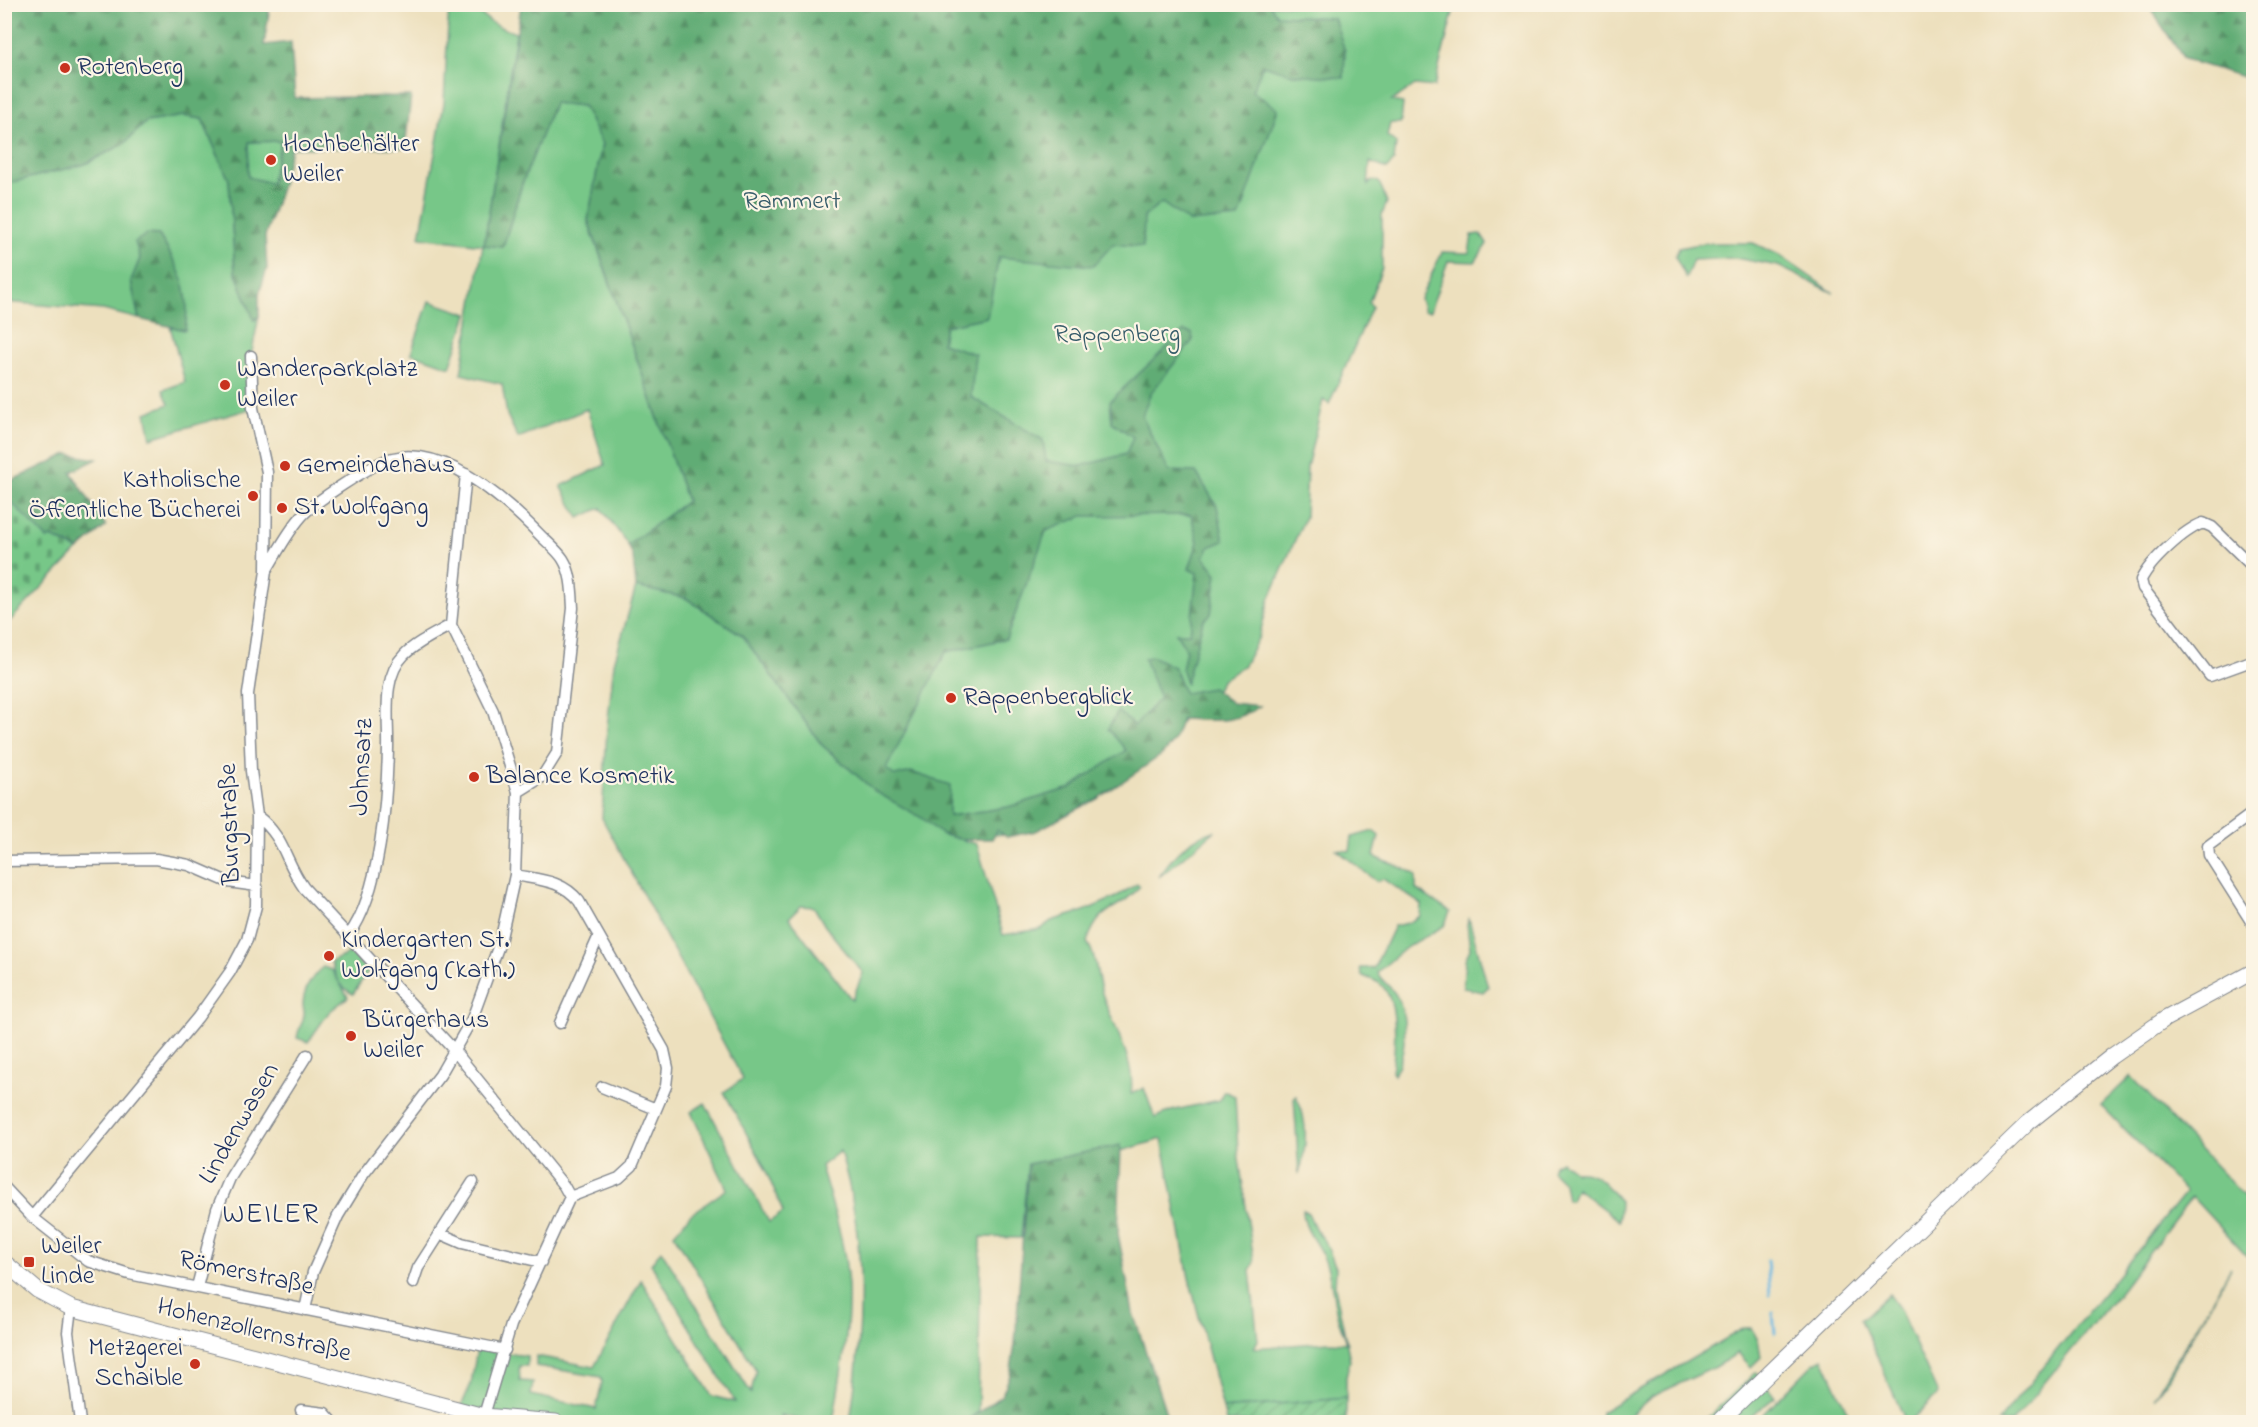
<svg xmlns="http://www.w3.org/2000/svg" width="2258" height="1427" font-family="'Indie Flower',sans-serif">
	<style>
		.green { fill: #77c788; stroke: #497b73; stroke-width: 1.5; fill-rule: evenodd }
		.forest { fill: url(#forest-firs); stroke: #3e6e69; stroke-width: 1.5; fill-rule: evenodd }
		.cemetery { fill: url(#cemetery-stones); stroke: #497b73; stroke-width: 1.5 }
		.garden { fill: url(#garden-furrows); stroke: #497b73; stroke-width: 1.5 }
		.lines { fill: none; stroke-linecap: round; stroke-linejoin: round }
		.stream { stroke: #65b6e0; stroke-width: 3 }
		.street-casing { stroke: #84888e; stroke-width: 13 }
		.secondary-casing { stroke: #84888e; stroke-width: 17 }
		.street { stroke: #fff; stroke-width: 10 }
		.secondary { stroke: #fff; stroke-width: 15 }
		.poi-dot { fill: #c8321e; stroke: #fcf5e5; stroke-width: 2 }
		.labels { text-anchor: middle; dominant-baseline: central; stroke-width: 4.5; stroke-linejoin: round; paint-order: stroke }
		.poi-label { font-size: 26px; fill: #1b2f5e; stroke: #fcf5e5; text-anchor: start }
		.park-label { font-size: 26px; fill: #375d6b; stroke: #fcf5e5 }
		.street-label { font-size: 26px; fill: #1b2f5e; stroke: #fcf5e5 }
		.quarter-label { font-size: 28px; letter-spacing: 1.5px; fill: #1b2f5e; stroke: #fcf5e5 }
	</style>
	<defs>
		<pattern id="forest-firs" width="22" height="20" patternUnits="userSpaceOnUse" patternTransform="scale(1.5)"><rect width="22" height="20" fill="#61ac74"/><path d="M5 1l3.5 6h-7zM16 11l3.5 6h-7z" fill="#4f8c62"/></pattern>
		<pattern id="cemetery-stones" width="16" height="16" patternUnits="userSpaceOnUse" patternTransform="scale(1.5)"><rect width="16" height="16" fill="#77c788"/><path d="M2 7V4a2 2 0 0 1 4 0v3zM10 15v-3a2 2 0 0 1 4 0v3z" fill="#61a272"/></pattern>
		<pattern id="garden-furrows" width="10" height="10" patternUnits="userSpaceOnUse" patternTransform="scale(1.5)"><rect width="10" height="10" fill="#77c788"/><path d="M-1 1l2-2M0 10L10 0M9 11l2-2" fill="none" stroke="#61a272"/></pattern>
	</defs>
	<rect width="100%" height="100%" fill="#fcf5e5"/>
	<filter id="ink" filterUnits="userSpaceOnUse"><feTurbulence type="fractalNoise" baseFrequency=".0167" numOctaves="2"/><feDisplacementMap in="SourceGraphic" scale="12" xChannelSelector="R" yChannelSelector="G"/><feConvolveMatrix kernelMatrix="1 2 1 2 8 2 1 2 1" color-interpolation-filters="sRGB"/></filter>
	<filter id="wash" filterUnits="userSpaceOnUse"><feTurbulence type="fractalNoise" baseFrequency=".008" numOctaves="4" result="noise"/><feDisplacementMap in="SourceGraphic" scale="24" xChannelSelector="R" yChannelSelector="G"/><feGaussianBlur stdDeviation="1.35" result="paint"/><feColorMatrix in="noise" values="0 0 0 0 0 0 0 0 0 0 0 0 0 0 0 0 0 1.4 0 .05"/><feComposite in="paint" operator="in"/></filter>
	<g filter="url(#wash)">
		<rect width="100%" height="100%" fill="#ede0be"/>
		<!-- green -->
		<path class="green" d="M449,5H472C485,20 497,27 516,33L484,245L503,247L522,184L554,103L583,106L602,144L588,221L687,501L628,545L601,508L579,518L561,486L605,465L587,409L518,438L507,415L502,384L461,374L483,245L420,237L444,103Z
			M1080,5H1455L1434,87L1415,85L1392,101L1403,103L1401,123H1390L1387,136L1396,143L1394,161L1387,169L1370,162L1368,185L1372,180L1379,182L1387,202L1382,215V268L1369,302L1372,307L1329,404L1323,400L1307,467L1305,517L1269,600L1259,637L1244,665L1221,681L1208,706L1191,695L1162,739L1006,834L958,837L941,834L977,844L1003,935L1041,929L1051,921L1084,911L1114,898L1137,884L1140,886C1119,913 1101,902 1087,942C1098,959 1096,977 1103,996C1113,1026 1136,1061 1131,1094L1144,1088L1155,1118L1171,1111L1219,1100L1224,1091L1235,1096L1238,1152L1254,1262L1250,1271L1258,1340L1254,1348L1329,1342L1348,1343C1333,1316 1335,1293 1327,1266C1321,1246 1303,1232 1303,1210L1308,1213L1316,1230L1325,1241L1336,1268L1335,1287L1350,1360L1346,1377V1398L1223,1409L1189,1278L1162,1139L1121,1151V1146L1028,1164L1021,1238L981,1237L978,1412L965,1422H850C863,1330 868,1242 840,1151L821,1166C832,1205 846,1245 848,1286C850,1332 840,1377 833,1422H809L780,1415L785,1422H454L471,1384L477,1349L527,1356V1366H519L520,1381L533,1382L531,1395L596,1409L602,1382L601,1377L536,1366V1356L594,1367L641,1280L712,1396L735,1402L651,1264L661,1250L751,1393L756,1370L674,1234L690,1215L727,1189L691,1112L705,1103L769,1222L783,1212L764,1166L724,1092L743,1079L602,818L607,728L614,663L636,587L686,598L742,635L822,745L876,792L904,807L867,777L901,371ZM801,906L814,907L825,926L863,973L852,1000L789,918Z
			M183,116L202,119L229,180L235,271L255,320L259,316L251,356L253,408L151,438L146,413L169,404L163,390L185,382L170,326L185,330L141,258L131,281L139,319L103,310L5,302L4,184L85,164L124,144L146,122Z
			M281,141L271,184L247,177L249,142Z
			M1480,234L1487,244L1475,262L1448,261L1430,311H1424L1420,299L1442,252L1469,253L1472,235Z
			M1705,243H1753L1777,254L1834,293L1778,266L1735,258L1693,260L1686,278L1675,256L1679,248Z
			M429,301L468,314L450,367L411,353Z
			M1215,831L1159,877C1172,856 1190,836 1215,831Z
			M1373,831L1379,836L1374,856C1385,863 1408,868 1416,875V889L1450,912L1444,926L1407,947L1377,972C1381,981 1392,987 1397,997C1409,1020 1406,1053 1394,1075L1392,1072C1395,1049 1400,999 1379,983C1374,980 1367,978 1361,975L1360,968H1374L1394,926L1408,923L1420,916L1421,904L1383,879L1376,881L1337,850L1350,851L1352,837Z
			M1469,919L1488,987L1483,992L1463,988L1465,960L1470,949L1467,924Z
			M350,953L368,971L353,994C339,987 336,976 331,962Z
			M323,967L332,970L348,997L329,1012L308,1042L297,1038C298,1028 303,1024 304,1015C305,1012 303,1009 303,1005C303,991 312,975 323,967Z
			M2131,1076L2253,1206V1260L2252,1262L2192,1197L2122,1289L2012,1422H1998L2186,1192L2101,1105Z
			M1296,1096C1309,1121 1307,1148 1299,1174L1294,1097Z
			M1561,1161L1575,1172C1597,1170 1607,1186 1620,1201L1619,1221L1576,1188L1571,1200H1567L1564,1183L1552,1171L1554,1165Z
			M2231,1268L2166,1382L2154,1398Z
			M1889,1294L1899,1308L1938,1394L1909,1422H1906L1861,1320Z
			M1744,1328H1751L1758,1339L1761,1357L1751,1367L1738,1353L1713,1368L1651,1397L1627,1418L1626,1422H1604L1600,1419L1601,1412Z
			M1823,1358L1852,1422H1756L1813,1364Z
			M1756,1372L1775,1397L1744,1422H1703Z"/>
		<!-- forest -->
		<path class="forest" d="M1269,4L1277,15L1334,18L1345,51L1344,78L1293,74L1263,65L1252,91L1278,109L1239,218L1189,222L1162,203L1144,217L1143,247L1113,244L1093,266L999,257L987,317L945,326L942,343L975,354L971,397L1043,440L1046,461L1081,466L1126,454L1133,437L1112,422L1110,401L1184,331L1192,333L1193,340L1150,394L1142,416L1169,471L1196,472L1217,506L1224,541L1209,547L1204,557L1217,574L1211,614L1203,621L1186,683L1182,670L1186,649L1176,633H1190L1197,573L1189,569L1198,542L1191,515L1083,516L1046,531L1006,639L946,652L886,769L895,776L911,772L950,785L949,816L1008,807L1070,788L1126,750L1108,729L1118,711L1134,726L1160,698L1144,659L1152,656L1174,667L1184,693L1212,688L1232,703L1260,706C1232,725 1215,720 1182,719L1174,740L1163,754L1097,799L1036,831L1007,837L997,830L992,839H959L941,834L922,818L876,792L822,745L742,635L686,598L636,587L633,557L628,545L687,501L588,220L602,144L583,106L554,103L522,184L503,247L484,245L521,5Z
			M4,5H270L264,45L291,42L295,98L411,96L405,148H291L281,188L265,236L267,269L259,294V316L254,320L235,271L229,180L202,119L183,116L146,122L124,144L85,164L5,184ZM281,141L271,183L248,177L249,142Z
			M2148,5H2253V80L2184,59Z
			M147,234L159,235C180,269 192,289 185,330L139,319L131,281L140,258L135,242Z
			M68,454L97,459L71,472L106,526L78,550L52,537L47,539L5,499L4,484Z
			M1121,1145L1118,1234L1133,1313L1169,1422H965L1002,1395L1010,1375L1015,1344L1028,1164Z"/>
		<!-- cemetery -->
		<path class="cemetery" d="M7,498L47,539L51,537L78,550L5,626L4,499Z"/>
		<!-- garden -->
		<path class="garden" d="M1346,1398V1422H1226L1223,1409Z"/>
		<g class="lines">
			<!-- stream -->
			<path class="stream" d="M1767,1261L1770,1295
				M1773,1313L1775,1333
				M1784,1419V1422"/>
		</g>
	</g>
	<g filter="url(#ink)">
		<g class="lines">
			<defs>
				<path id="street" d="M2254,568L2212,527L2203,523C2184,530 2150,561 2141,580L2143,588L2210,676L2254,660
					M266,571C277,553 287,533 301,517C312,503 375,462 393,458C446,446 507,501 541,536C548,543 558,551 563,559C572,573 572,592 573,608L557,753L542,777L518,792
					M2254,812L2208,846L2209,855L2254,926
					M257,816C285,837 284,860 304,888L453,1049L564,1186L570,1197L511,1325L482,1422
					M4,861L156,859L189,865L228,882L257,886
					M515,875C540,880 562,880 579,901L664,1050L668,1068L666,1086L632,1166L619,1178L570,1197
					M349,935C380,894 387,799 388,748C389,718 381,678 404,655C417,642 435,634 451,625
					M560,1023L598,938
					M602,1087L656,1109
					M4,1187L32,1217L88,1261L129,1274L505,1350
					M32,1217L198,1017L230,972L247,940L256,906L257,816L251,771L248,694L266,571L267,472L253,408L251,356
					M439,1233L462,1243L541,1262
					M413,1283L418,1268L473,1182
					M197,1287L217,1209L230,1178L307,1055
					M71,1308L68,1332L80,1422
					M305,1310L313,1272L338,1216L363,1175L440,1075L472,1019L500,942L515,875L518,792L493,711L451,625L466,474
					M301,1410L325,1413L333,1422"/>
				<path id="secondary" d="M4,1262L37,1290L71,1308L484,1416L556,1422
					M1719,1422L2028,1123L2112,1056L2165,1019L2254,971"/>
			</defs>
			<!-- street casing -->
			<use href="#street" class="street-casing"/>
			<!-- secondary casing -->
			<use href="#secondary" class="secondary-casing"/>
			<!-- street -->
			<use href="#street" class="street"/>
			<!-- secondary -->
			<use href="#secondary" class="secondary"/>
		</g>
	</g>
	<!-- markers -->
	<g class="poi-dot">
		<circle cx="65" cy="68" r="6"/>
		<circle cx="271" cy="160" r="6"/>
		<circle cx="225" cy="385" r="6"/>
		<circle cx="285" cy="466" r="6"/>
		<circle cx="253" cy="496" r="6"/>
		<circle cx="282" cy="508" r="6"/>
		<circle cx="951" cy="698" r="6"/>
		<circle cx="474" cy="777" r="6"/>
		<circle cx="329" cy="956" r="6"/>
		<circle cx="351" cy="1036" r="6"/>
		<rect x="23" y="1256" width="12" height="12" rx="3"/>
		<circle cx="195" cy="1364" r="6"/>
	</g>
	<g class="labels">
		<!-- poi labels -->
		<g class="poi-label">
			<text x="77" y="68">Rotenberg</text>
			<text x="283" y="145">Hochbehälter<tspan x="283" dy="30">Weiler</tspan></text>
			<text x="237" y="370">Wanderparkplatz<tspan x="237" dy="30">Weiler</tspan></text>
			<text x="297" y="466">Gemeindehaus</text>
			<text x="241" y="481" text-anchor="end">Katholische<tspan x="241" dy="30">Öffentliche Bücherei</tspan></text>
			<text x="294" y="508">St. Wolfgang</text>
			<text x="963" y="698">Rappenbergblick</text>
			<text x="486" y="777">Balance Kosmetik</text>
			<text x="341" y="941">Kindergarten St.<tspan x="341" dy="30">Wolfgang (kath.)</tspan></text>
			<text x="363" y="1021">Bürgerhaus<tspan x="363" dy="30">Weiler</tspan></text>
			<text x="41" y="1247">Weiler<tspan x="41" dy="30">Linde</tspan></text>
			<text x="183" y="1349" text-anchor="end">Metzgerei<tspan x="183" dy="30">Schaible</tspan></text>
		</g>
		<!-- park labels -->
		<g class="park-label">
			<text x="792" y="202">Rammert</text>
			<text x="1117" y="335">Rappenberg</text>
		</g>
		<!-- street labels -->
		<g class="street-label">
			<text transform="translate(363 767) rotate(-87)">Johnsatz</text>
			<text transform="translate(231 824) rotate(-92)">Burgstraße</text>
			<text transform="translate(240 1124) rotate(-60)">Lindenwasen</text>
			<text transform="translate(246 1274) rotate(12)">Römerstraße</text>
			<text transform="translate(254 1331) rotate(14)">Hohenzollernstraße</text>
		</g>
		<!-- quarter labels -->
		<g class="quarter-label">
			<text x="271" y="1215">WEILER</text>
		</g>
	</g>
	<!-- margin -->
	<rect width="2258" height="1427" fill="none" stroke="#fcf5e5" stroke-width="24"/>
</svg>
